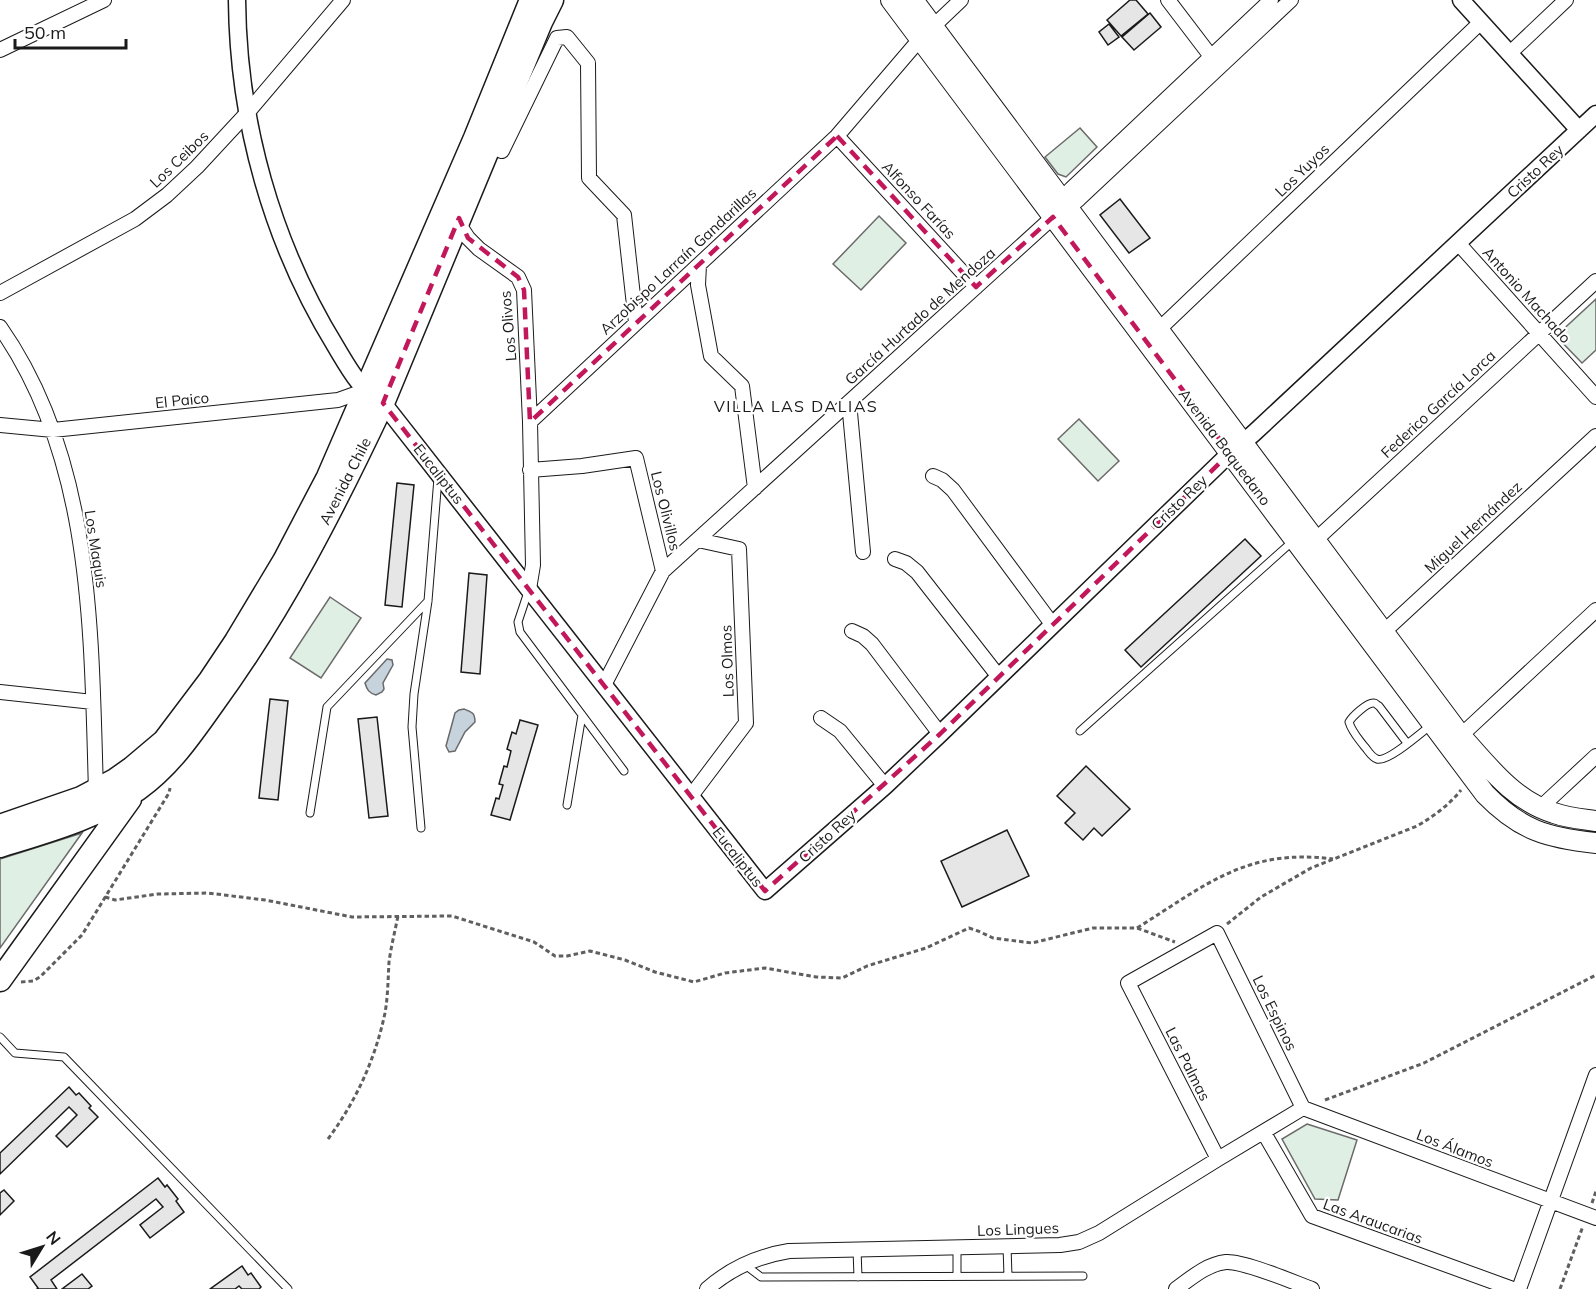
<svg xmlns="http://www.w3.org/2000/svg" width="1596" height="1289" font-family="Mulish,sans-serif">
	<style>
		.green { fill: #e0efe3; stroke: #6a6a6a; stroke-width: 1.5 }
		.water { fill: #c6d2dc; stroke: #6a6a6a; stroke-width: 1.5 }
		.building { fill: #e6e6e6; stroke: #1a1a1a; stroke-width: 1.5 }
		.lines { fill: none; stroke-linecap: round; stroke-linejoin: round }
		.service-casing { stroke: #1a1a1a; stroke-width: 9 }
		.minor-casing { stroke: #1a1a1a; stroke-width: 16 }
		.tertiary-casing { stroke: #1a1a1a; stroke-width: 19 }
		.secondary-casing { stroke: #1a1a1a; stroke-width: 22 }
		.trunk-casing { stroke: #1a1a1a; stroke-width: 25 }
		.path { stroke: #5f5f5f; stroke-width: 3; stroke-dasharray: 4.5 3; stroke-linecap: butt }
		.service { stroke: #fff; stroke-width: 7 }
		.minor { stroke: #fff; stroke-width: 14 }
		.tertiary { stroke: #fff; stroke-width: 16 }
		.secondary { stroke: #fff; stroke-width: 20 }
		.trunk { stroke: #fff; stroke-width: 22 }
		.marked { fill: none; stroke: #c2185b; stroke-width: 4.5; stroke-dasharray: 12 8; stroke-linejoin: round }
		.labels { text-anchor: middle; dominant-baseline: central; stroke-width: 4.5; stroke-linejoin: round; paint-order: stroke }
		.street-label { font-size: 15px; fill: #1a1a1a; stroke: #fff }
		.neighbourhood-label { font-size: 16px; letter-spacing: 1.5px; fill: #1a1a1a; stroke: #fff }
	</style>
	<rect width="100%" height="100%" fill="#fff"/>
	<!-- green -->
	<path class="green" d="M1080,128L1097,147L1066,177L1058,174L1045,157Z
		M879,216L906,243L861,290L833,264Z
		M1596,299V350L1582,363L1556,336Z
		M1079,419L1119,461L1098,481L1058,439Z
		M330,597L361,618L321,678L290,658Z
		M82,833L0,948V859Z
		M1307,1124L1357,1140L1338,1200L1315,1199L1282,1139Z"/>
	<!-- water -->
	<path class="water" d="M387,659L392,660L393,665L383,683L384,689L382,692L376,695C369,693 367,690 365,683Z
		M464,709C472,712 475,713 475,722L465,732L455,751L449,752L446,746L455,713L459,710Z"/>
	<!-- building -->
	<path class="building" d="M1130,0H1136L1148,14L1121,36L1107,20Z
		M1150,13L1161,27L1134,50L1122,37Z
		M1109,24L1119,37L1108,45L1099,32Z
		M1120,199L1150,238L1129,253L1100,215Z
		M397,483L414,485L402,607L385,605Z
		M1245,539L1261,556L1141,667L1125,650Z
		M469,573L487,575L480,674L461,672Z
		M270,699L288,701L278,800L259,798Z
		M377,717L388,816L369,818L358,719Z
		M520,720L538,725L510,820L491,815L496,798L499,799L503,785L499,784L504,766L507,767L511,751L507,749L512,732L516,734Z
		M1086,766L1130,809L1102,836L1094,828L1083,840L1065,823L1075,813L1057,796Z
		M1007,830L1029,876L962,907L941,861Z
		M69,1087L76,1095L79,1093L91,1106L89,1108L98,1117L67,1147L56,1136L77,1115L69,1107L0,1174V1153Z
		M158,1178L165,1187L167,1185L178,1199L176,1201L184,1212L150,1238L140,1225L163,1207L156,1199L51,1280L57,1289H37L38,1288L30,1277Z
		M4,1190L14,1201L0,1215V1193Z
		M242,1266L248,1275L251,1273L261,1287L259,1289H242L239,1286L235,1289H210Z
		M82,1274L92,1286L88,1289H62Z"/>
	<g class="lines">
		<defs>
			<path id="service" d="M528,592L518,622L520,632L624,771
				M1080,731L1293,541
				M1407,743L1379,706C1377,705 1376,703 1374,703C1367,702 1352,717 1349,722C1352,732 1358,738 1364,746C1368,750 1371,757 1377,759C1387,763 1422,732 1431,725
				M567,805L582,715
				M310,813L327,707L428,601
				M421,828L412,727L414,694L428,601L438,478
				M0,1037L15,1053L64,1057L288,1289
				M1007,1246L1008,1276
				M957,1247V1276
				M857,1249L858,1277
				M744,1264L761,1277L1083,1276"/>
			<path id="minor" d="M1168,0L1216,63
				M0,50L104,0
				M1510,53L1566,0
				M837,136L976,287
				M490,146L502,151L557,38L567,37L588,63L589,178L624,215L636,323
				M1058,207L1062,199L1071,189L1271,0
				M459,218L462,229L468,238L479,249L518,277L524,290L530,422L533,565L529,589
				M1458,243L1596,397
				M699,265L698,285L711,356L742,386L755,488
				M0,293L135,219L167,195L197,167L248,112L343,0
				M0,327C94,461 91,634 96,791
				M1152,336L1481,22
				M849,402L863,552
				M530,422L837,136L920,39L961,0
				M0,425L53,430L338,400L366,390
				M530,470L582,466L636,458L663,571
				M933,476L942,480L953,490L1052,624
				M1309,546L1596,281
				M895,559L906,563L917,572L999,677
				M852,631L863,636L872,644L940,734
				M1377,638L1596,436
				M604,685L663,571L1053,217L1068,208L1079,199L1291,0
				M0,692L93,702
				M821,718L840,731L885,786
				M1455,741L1596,610
				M691,796L746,723L739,549L698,540
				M1540,808L1596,756
				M1303,1108L1596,1218
				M1264,1133L1312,1216L1513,1289
				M1218,1159L1128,983L1217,933L1303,1108
				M707,1289C731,1268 758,1256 789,1251L1060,1245L1079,1242L1099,1233L1218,1159L1303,1108
				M1176,1289C1191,1278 1207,1264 1226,1262C1244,1261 1293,1282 1312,1289
				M1519,1289L1596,1075"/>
			<path id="tertiary" d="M237,0C238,122 272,243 336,347C348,367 362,393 383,403L765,891L885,786L940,734L1223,460L1254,433L1596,114
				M1461,0L1579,130"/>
			<path id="secondary" d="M891,0L1485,794C1520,830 1547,838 1596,843
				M913,0L1461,736C1488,766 1514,801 1554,813C1568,818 1582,819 1596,821"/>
			<path id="trunk" d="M0,826L81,798L115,780L132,768L164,741L210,680L236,641L284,561L328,477L475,138L531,0
				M0,846C48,831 97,818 138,789C170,766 191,735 213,704C281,611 334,507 383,403L541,22L552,0
				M0,980L130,799"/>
		</defs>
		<!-- service casing -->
		<use href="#service" class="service-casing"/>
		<!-- minor casing -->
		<use href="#minor" class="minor-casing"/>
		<!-- tertiary casing -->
		<use href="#tertiary" class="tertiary-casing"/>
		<!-- secondary casing -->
		<use href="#secondary" class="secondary-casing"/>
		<!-- trunk casing -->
		<use href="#trunk" class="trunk-casing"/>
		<!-- path -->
		<path class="path" d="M105,897L115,900L158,894L208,893L265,900L352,917L452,916L534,942L555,956H567L590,951L625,960L655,972L694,982L725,973L765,968L816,977L842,978L867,966L926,948L969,928L978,931L993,938L1032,943L1093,928H1137L1175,942
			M1227,924L1261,897L1311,868L1417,826C1434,816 1449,805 1461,790
			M1137,928C1206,885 1246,848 1333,859
			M21,982L33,981L40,977L82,935L169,793L170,788
			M1325,1100L1424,1063L1596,975
			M328,1139C356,1101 375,1060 385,1013C388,996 388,979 389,962C391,947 395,931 398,916
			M1592,1203L1596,1191
			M1560,1289L1583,1226"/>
		<!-- service -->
		<use href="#service" class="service"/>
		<!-- minor -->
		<use href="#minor" class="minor"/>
		<!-- tertiary -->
		<use href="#tertiary" class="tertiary"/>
		<!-- secondary -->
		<use href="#secondary" class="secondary"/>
		<!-- trunk -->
		<use href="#trunk" class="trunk"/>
	</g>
	<!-- marked area -->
	<path class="marked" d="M837,136L976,287L1053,217L1230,453L940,734L765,891L383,403L459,218L468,238L518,277L524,290L530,422Z"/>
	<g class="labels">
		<!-- street labels -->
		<g class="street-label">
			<text transform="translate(179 159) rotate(-44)">Los Ceibos</text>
			<text transform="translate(1302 170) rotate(-44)">Los Yuyos</text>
			<text transform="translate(1535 171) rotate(-43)">Cristo Rey</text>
			<text transform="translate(919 200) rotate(47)">Alfonso Farías</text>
			<text transform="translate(678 261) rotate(-43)">Arzobispo Larraín Gandarillas</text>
			<text transform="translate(1527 295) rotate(48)">Antonio Machado</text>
			<text transform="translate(920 316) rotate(-42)">García Hurtado de Mendoza</text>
			<text transform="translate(508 326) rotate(-95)">Los Olivos</text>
			<text transform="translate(182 400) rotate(-6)">El Paico</text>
			<text transform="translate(1438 404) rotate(-43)">Federico García Lorca</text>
			<text transform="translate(1225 447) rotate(53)">Avenida Baquedano</text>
			<text transform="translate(439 474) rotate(52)">Eucaliptus</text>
			<text transform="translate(345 481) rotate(-63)">Avenida Chile</text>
			<text transform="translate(1179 502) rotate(-44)">Cristo Rey</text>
			<text transform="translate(666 511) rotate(76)">Los Olivillos</text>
			<text transform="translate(1473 527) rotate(-43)">Miguel Hernández</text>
			<text transform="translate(96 549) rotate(81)">Los Maquis</text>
			<text transform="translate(727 661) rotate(-92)">Los Olmos</text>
			<text transform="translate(827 836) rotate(-42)">Cristo Rey</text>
			<text transform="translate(738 857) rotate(52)">Eucaliptus</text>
			<text transform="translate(1275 1013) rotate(64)">Los Espinos</text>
			<text transform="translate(1188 1064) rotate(63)">Las Palmas</text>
			<text transform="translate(1455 1148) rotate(21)">Los Álamos</text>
			<text transform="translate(1373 1221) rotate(20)">Las Araucarias</text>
			<text transform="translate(1018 1229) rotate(-2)">Los Lingues</text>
		</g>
		<!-- neighbourhood labels -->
		<g class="neighbourhood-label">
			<text x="796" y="406">VILLA LAS DALIAS</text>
		</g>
	</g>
	<!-- north arrow -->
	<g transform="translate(42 1247) rotate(52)" stroke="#ffffff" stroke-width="4.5" paint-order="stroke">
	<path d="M0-4.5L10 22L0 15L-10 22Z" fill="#1a1a1a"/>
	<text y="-9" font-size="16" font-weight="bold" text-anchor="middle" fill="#1a1a1a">N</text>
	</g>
	<!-- scale -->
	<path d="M15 39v9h111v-9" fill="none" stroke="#1a1a1a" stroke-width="3"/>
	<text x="24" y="39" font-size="18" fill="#1a1a1a" stroke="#ffffff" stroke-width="4.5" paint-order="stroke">50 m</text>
</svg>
